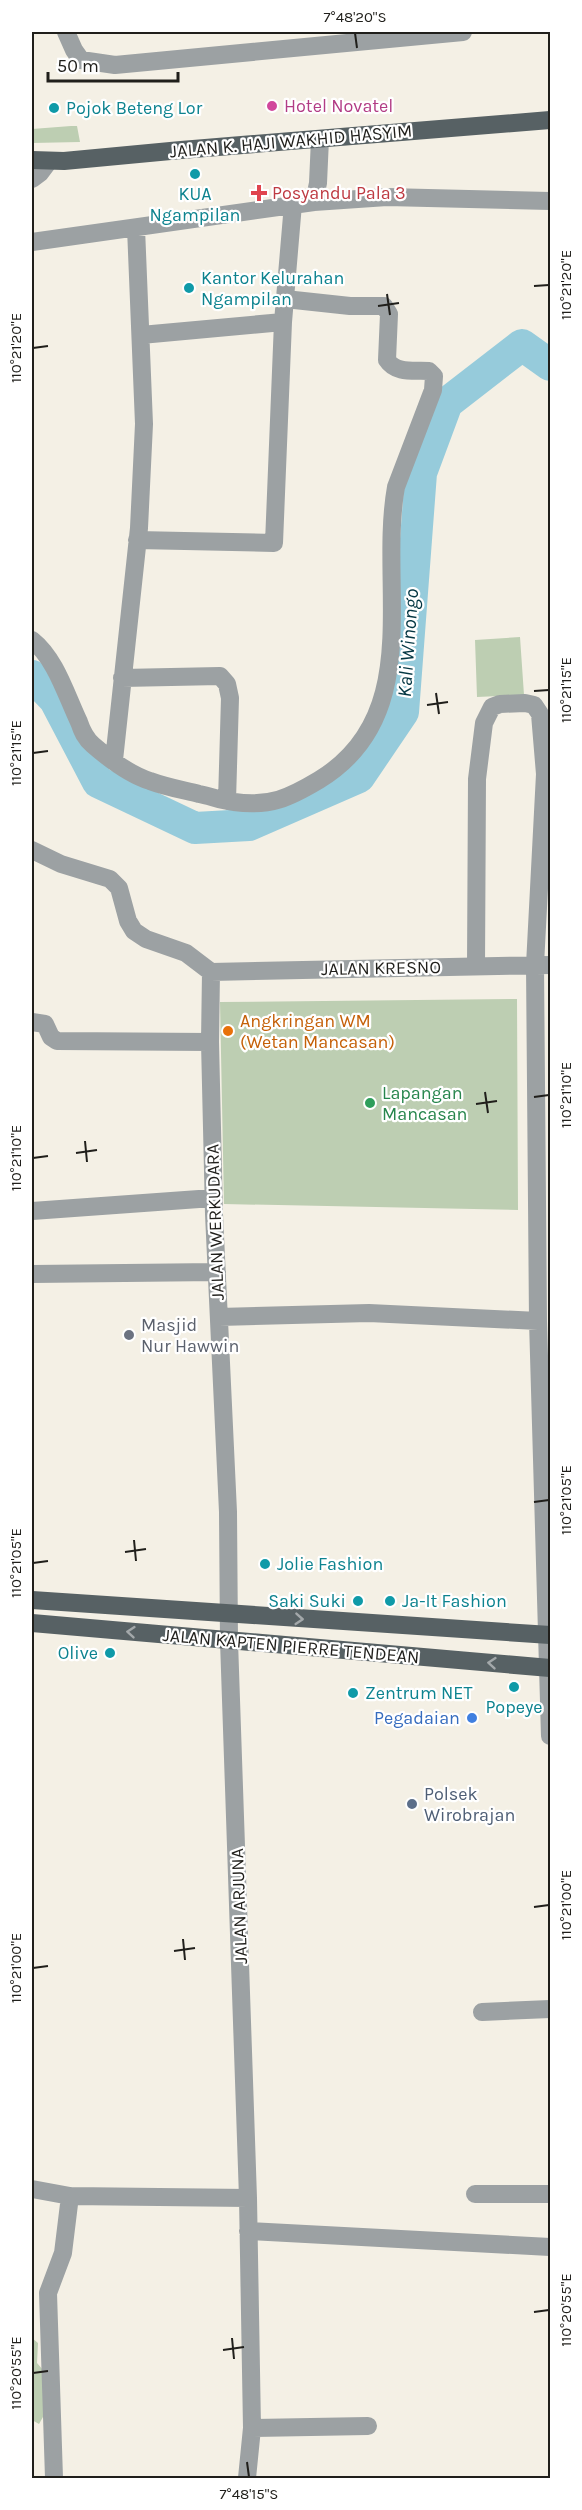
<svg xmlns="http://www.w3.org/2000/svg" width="582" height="2510" font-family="Karla,sans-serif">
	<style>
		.green { fill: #bdceb2 }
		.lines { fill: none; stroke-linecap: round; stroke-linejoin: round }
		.river { stroke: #96cbdb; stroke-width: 32 }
		.minor { stroke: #9ca1a3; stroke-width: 18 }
		.major { stroke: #576164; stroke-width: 18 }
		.oneway { stroke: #a3a8aa }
		.ticks { fill: none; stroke: #201f1b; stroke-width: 2 }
		.hotel-dot { fill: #d1479c; stroke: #fff; stroke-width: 2 }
		.culture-dot { fill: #0f9aa8; stroke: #fff; stroke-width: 2 }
		.health-dot { fill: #e0444e; stroke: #fff; stroke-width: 2 }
		.food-dot { fill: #e8710a; stroke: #fff; stroke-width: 2 }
		.leisure-dot { fill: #2e9e5b; stroke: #fff; stroke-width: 2 }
		.worship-dot { fill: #6b7280; stroke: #fff; stroke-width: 2 }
		.shop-dot { fill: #3f7fe0; stroke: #fff; stroke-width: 2 }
		.service-dot { fill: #5c6f8a; stroke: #fff; stroke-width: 2 }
		.labels { text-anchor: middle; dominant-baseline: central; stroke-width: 4.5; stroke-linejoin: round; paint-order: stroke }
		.hotel-label { font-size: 18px; fill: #b23c85; stroke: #fff; text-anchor: start }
		.culture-label { font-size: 18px; fill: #0d838f; stroke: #fff; text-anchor: start }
		.street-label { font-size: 18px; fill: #201f1b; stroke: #fff }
		.health-label { font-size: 18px; fill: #be3a42; stroke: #fff; text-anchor: start }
		.food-label { font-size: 18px; fill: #c56008; stroke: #fff; text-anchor: start }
		.leisure-label { font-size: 18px; fill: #27864d; stroke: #fff; text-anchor: start }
		.worship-label { font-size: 18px; fill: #5b616d; stroke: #fff; text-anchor: start }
		.shop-label { font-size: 18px; fill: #366cbe; stroke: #fff; text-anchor: end }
		.service-label { font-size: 18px; fill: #4e5e75; stroke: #fff; text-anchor: start }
		.water-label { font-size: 20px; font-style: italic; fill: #043743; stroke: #fff }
		.neatline { fill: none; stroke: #201f1b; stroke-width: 2 }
		.ticks-label { font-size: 15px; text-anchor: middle; fill: #201f1b }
	</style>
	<rect width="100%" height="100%" fill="#f4f0e5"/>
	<!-- green -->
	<path class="green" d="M71,126H77L80,142L32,143V129Z
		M520,637L524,695L477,697L475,640Z
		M517,999L518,1210L224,1204L220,1002Z
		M32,2338L38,2343L37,2363L50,2378L53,2421L43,2417L39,2424L32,2420Z"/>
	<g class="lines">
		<!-- river -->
		<path class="river" d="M32,676L55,700L98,782L195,828L249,825L359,777L403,712L421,473L447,403L522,345L550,365"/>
		<!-- minor -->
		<path class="minor" d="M66,32L74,50L81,60L115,65L463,32
			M32,179L40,173L49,161
			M314,202L318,183L320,139
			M32,242L314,202L387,197L550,201
			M141,335L283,322
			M137,540L274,543L283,322L293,204
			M32,640C56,659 66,695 79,722C82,731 85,738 93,745C108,758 131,775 150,781C166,787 183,790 199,794C210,796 222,801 234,802C270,807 289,798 319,780C426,715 378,587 396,487L433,390L434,376L429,371C414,370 396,374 387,360L389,314L384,306H350L285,299
			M122,678L220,676L227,684L230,698L227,801
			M114,760L139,528L144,424L136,228
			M32,850L61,864L110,879L119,888L128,921L134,931L146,939L186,953L211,972
			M476,966L477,779L484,723L492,707L500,704L525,703L534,705L540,714L545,774L535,965L538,1321L550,1736
			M211,972L210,1042L214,1214L228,1512L229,1641L248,2198L252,2428L247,2478
			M211,972L550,965
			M32,1022L45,1024L51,1037L57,1041L210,1042
			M32,1211L213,1198
			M32,1274L217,1272
			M219,1317L369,1313L538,1321
			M482,2012L550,2009
			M32,2189L70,2196L248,2198
			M475,2194H550
			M248,2231L550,2247
			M252,2428L368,2426
			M54,2478L48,2293L63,2253L70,2196"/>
		<!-- major -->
		<path class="major" d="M32,160L64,161L181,150L550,120
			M32,1600L550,1635
			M32,1623L550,1668"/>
	</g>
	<!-- one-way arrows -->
	<defs><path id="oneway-chevron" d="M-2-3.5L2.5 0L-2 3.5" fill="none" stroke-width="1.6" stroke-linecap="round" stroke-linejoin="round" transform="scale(1.5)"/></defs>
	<g class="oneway">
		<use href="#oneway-chevron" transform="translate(299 1619) rotate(4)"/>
		<use href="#oneway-chevron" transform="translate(131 1632) rotate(-175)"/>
		<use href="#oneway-chevron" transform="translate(492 1663) rotate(-175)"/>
	</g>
	<!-- ticks -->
	<path class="ticks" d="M355,33L357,48M534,286L549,285M387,294L390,315M378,306L399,303M33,348L48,346M534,691L549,690M436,693L439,714M427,705L448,702M33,753L48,751M485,1092L488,1113M534,1097L549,1095M476,1104L497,1101M85,1141L87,1162M76,1153L97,1150M33,1158L48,1156M534,1502L549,1500M134,1540L136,1561M125,1552L146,1549M33,1563L48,1561M534,1907L549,1905M183,1939L185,1960M174,1951L195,1948M33,1968L48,1966M534,2312L549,2310M232,2338L234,2359M223,2350L244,2347M33,2373L48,2371M247,2462L249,2477"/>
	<!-- markers -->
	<circle class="hotel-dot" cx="272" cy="106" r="6"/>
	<g class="culture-dot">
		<circle cx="54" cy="108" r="6"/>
		<circle cx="195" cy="174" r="6"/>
		<circle cx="189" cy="288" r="6"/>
		<circle cx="265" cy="1564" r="6"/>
		<circle cx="358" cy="1601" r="6"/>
		<circle cx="390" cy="1601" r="6"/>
		<circle cx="110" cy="1653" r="6"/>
		<circle cx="514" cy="1687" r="6"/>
		<circle cx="353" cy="1693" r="6"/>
	</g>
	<path class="health-dot" d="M256 184h6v6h6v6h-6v6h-6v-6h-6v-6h6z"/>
	<circle class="food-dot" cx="228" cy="1031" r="6"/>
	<circle class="leisure-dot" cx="370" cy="1103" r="6"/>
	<circle class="worship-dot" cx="129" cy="1335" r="6"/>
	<circle class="shop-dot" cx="472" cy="1718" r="6"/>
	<circle class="service-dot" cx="412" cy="1804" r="6"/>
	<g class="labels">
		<!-- hotel labels -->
		<g class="hotel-label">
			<text x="284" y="106">Hotel Novatel</text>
		</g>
		<!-- culture labels -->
		<g class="culture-label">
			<text x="66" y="108">Pojok Beteng Lor</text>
			<text x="195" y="194" text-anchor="middle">KUA<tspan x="195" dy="21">Ngampilan</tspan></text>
			<text x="201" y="278">Kantor Kelurahan<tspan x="201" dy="21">Ngampilan</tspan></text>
			<text x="277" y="1564">Jolie Fashion</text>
			<text x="346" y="1601" text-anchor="end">Saki Suki</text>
			<text x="402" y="1601">Ja-It Fashion</text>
			<text x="98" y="1653" text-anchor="end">Olive</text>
			<text x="365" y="1693">Zentrum NET</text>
			<text x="514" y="1707" text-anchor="middle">Popeye</text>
		</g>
		<!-- street labels -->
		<g class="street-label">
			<text transform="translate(291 141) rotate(-5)">JALAN K. HAJI WAKHID HASYIM</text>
			<text transform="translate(381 968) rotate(-1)">JALAN KRESNO</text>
			<text transform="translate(215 1222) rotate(-92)">JALAN WERKUDARA</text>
			<text transform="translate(291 1646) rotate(5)">JALAN KAPTEN PIERRE TENDEAN</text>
			<text transform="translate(239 1906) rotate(-92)">JALAN ARJUNA</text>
		</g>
		<!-- health labels -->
		<g class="health-label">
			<text x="272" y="193">Posyandu Pala 3</text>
		</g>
		<!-- food labels -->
		<g class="food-label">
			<text x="240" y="1021">Angkringan WM<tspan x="240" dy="21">(Wetan Mancasan)</tspan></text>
		</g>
		<!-- leisure labels -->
		<g class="leisure-label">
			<text x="382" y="1093">Lapangan<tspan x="382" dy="21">Mancasan</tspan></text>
		</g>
		<!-- worship labels -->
		<g class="worship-label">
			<text x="141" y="1325">Masjid<tspan x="141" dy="21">Nur Hawwin</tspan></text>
		</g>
		<!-- shop labels -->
		<g class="shop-label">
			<text x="460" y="1718">Pegadaian</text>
		</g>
		<!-- service labels -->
		<g class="service-label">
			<text x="424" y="1794">Polsek<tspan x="424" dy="21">Wirobrajan</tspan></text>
		</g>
		<!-- water labels -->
		<g class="water-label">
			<text transform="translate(408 643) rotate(-86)">Kali Winongo</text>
		</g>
	</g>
	<!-- border -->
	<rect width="582" height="2510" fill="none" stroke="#ffffff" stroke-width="66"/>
	<!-- scale -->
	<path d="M48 72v9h130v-9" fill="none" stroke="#201f1b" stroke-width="3"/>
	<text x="57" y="72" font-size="18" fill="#201f1b" stroke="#ffffff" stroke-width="4.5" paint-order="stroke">50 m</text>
	<rect x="33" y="33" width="516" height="2444" class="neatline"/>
	<g class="ticks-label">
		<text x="355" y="22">7°48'20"S</text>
		<text transform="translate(566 285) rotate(-90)" y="5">110°21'20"E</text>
		<text transform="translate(16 348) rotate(-90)" y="5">110°21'20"E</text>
		<text transform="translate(566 690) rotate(-90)" y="5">110°21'15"E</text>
		<text transform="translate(16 753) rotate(-90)" y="5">110°21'15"E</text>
		<text transform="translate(566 1095) rotate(-90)" y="5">110°21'10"E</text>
		<text transform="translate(16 1158) rotate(-90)" y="5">110°21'10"E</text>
		<text transform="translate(566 1500) rotate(-90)" y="5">110°21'05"E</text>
		<text transform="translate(16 1563) rotate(-90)" y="5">110°21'05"E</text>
		<text transform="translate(566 1905) rotate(-90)" y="5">110°21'00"E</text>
		<text transform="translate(16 1968) rotate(-90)" y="5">110°21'00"E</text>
		<text transform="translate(566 2310) rotate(-90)" y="5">110°20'55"E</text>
		<text transform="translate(16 2373) rotate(-90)" y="5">110°20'55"E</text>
		<text x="249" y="2499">7°48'15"S</text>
	</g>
</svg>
